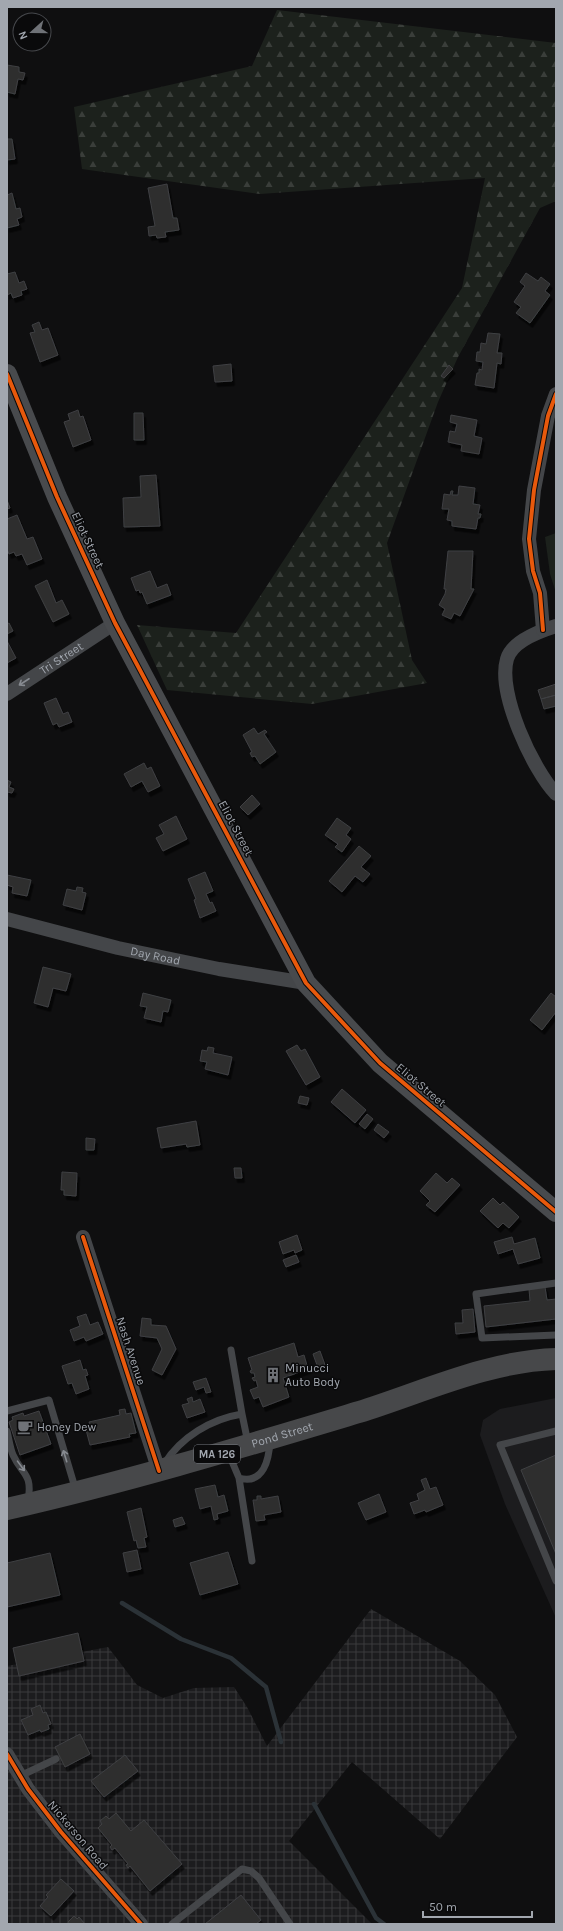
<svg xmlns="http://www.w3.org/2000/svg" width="563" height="1931" font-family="Karla,sans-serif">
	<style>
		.built { fill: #1c1c1e }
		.industrial { fill: url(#industrial-grid) }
		.forest { fill: url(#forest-firs) }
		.park { fill: #1c211c }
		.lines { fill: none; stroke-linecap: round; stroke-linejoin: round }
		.stream { stroke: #2b3237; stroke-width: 4.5 }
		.building { fill: #2d2d2e; stroke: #3f4043; filter: url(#shadow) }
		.lane { stroke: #444649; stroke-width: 7 }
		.street { stroke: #444649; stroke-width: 14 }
		.secondary { stroke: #484a4d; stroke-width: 20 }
		.primary { stroke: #47484a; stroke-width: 22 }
		.cycleway-casing { stroke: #0a0a0b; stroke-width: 6 }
		.cycleway { stroke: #e8590c; stroke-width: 4 }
		.oneway { stroke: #868a90 }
		.labels { text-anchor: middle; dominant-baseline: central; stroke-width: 3; stroke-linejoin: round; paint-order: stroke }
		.shield { fill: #0a0a0b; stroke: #74787e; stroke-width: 1 }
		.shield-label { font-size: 11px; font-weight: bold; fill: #a2a7af }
		.street-label { font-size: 12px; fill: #a2a7af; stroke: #0a0a0b }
		.poi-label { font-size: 12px; fill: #a2a7af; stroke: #0a0a0b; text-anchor: start }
	</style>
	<defs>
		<pattern id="industrial-grid" width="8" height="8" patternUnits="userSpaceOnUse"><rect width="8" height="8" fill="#1c1c1e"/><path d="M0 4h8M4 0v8" fill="none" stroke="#3a3a3c"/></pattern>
		<pattern id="forest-firs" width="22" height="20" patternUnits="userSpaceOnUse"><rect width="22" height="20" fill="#1c211c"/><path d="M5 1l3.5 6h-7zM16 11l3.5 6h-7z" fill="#3a3e3a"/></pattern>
		<filter id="shadow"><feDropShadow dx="2.5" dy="4.5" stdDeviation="0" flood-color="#0009"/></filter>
	</defs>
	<rect width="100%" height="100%" fill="#0f0f10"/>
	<!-- built -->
	<path class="built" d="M556,1398V1618L505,1504L480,1435L483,1420L500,1409Z"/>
	<!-- industrial -->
	<path class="industrial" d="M371,1609L460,1661L495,1695L517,1737L440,1839L352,1762L289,1841L372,1924H7V1666L108,1647L137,1685L163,1698L194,1688L234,1687L247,1707L267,1746Z"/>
	<!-- forest -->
	<path class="forest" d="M277,10L556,43V201L540,208L458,357L438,402L387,543L412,660L427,683L312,704L167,690L137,625L236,633L462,288L485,178L260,194L82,169L74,107L252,66Z"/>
	<!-- park -->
	<path class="park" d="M556,533V593L550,574L545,537Z"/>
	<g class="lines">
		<!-- stream -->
		<path class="stream" d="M122,1603L181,1639L231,1658L266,1687L281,1742
			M314,1804L376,1918L384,1924"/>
	</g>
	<!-- building -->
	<path class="building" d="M7,65L19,67V72L25,73L23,80L18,79L15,94L7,92Z
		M7,139H12L15,159L7,160Z
		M167,184L173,218H177L179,230L165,232L166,237L157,238L156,235L149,236L148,227L155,226L148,188Z
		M12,193L16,209L20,208L22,217L17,219L19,225L7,228V195Z
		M15,272L19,283L24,281L27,289L21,291L22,295L13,298L11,293L7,295V274Z
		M526,273L538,281L541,277L550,284L545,291L550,295L530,323L516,313L521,307L514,302L525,286L520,282Z
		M39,322L42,330L48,328L58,355L40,362L30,333L35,332L32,325Z
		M488,333L500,334L497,353H502L501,364L497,363L494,388L475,385L477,373H479V369L482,370L483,362L476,361L477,352H480L481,343L486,344Z
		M231,364L232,381L215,382L213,366Z
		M449,365L453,369L444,378L441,376Z
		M78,410L80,417L83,416L91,440L73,447L64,422L70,420L68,414Z
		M134,413H143L144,440H134Z
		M451,415L477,420L474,436L482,438L479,454L461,451L462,445L448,442L450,431L455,432L457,424L450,422Z
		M156,475L160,526L124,527L123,498L141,497L140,476Z
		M459,486L475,488L473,504L480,505L478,514H481L480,518H478L476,529L452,526V521L447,520L449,509H442L444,494L450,495L451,491H453L452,495H458Z
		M7,500L10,508L7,509Z
		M17,515L27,539L33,537L42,559L27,565L22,554L16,556L14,552L9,554L7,549V519Z
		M448,551H473L471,589H474L460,616L454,613L451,619L442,615L445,609L439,605L445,594L446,589H444Z
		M150,571L157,588L167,584L171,595L147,604L142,592L140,593L139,590L136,591L131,578Z
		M47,580L56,603L62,600L69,614L53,622L35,586Z
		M9,623L13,631L7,634V624Z
		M7,641L16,658L7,663Z
		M556,684V695L541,699L538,690Z
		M556,695V706L544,709L541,699Z
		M56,698L63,714L68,712L72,722L59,727L57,723L53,725L44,703Z
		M254,728L258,734L265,730L267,732L264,734L276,752L260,764L255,756L252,757L250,753L252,752L243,735Z
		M144,763L147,769L151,767L160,786L148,792L142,781L131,787L124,774Z
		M7,780L11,782L9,787L14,789L12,793L7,792Z
		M252,795L260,804L248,815L240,807Z
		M176,816L187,839L163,851L156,838L164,834L159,825Z
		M337,818L351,828L346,835L351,839L342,852L335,847L338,844L325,835Z
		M359,846L371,856L361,867L370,874L363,882L355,876L342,892L329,881Z
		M205,872L213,891L206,894L210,903L212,902L216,911L200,918L194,900L196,899L188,879Z
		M7,875L31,880L27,896L12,893L13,887L7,885Z
		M77,887L83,888L82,892L86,893L82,910L63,905L67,889L76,891Z
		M43,967L71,974L66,991L53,988L48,1007L34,1003Z
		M143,993L171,1000L168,1012L163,1011L161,1022L144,1018L147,1007L140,1006Z
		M551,993L556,997V1012L542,1030L530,1020Z
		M297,1045L301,1051L305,1049L320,1077L306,1085L286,1051Z
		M208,1047L214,1048L213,1053L232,1057L228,1075L205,1069L207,1062L200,1061L202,1050L207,1051Z
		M342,1089L366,1110L355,1123L331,1102Z
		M300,1096L309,1098L307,1105L298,1103Z
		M367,1114L373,1119L365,1129L359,1124Z
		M196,1121L200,1145L187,1147L186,1144L161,1148L157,1128Z
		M378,1124L389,1132L384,1138L374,1130Z
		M86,1138L95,1139L94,1150H86Z
		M234,1168H241L242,1178H235Z
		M62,1172L77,1173L76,1196L64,1195V1190H61Z
		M436,1173L447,1183L452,1178L460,1185L435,1212L426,1205L430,1201L420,1191Z
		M493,1198L500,1205L503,1202L519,1217L509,1228L503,1223L498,1228L480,1211Z
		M297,1235L302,1250L295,1253L294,1250L283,1254L279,1242Z
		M512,1237L514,1244L535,1238L540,1258L518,1264L513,1249L498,1254L494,1242Z
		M296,1255L299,1262L286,1267L283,1260Z
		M545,1287L547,1300L556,1299V1319L486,1327L484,1306L530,1301L529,1289Z
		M473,1309L475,1332L456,1334L455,1323H463L462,1310Z
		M86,1314L90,1325L98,1322L103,1334L86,1341L84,1337L74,1341L70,1330L80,1326L77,1317Z
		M142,1318L151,1319V1325L166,1326L176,1349L162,1375L152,1370L162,1349L157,1338L140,1336Z
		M294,1343L298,1357L304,1355L308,1369L283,1378L289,1397L263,1407L259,1397L254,1399L250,1390L258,1387L256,1380L254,1381L252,1378L255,1377L254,1373H251L250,1371L252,1370L248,1358Z
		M320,1351L325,1365L318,1368L313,1354Z
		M80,1360L83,1370L86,1369L88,1375L85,1376L89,1389L76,1394L72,1383L68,1384L62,1366Z
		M206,1378L211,1392L206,1393L204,1387L196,1390L193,1382Z
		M192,1397L193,1402L200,1399L205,1412L187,1418L182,1405L189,1403L187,1399Z
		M125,1409L126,1414L131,1413L136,1433L129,1434L130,1437L90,1445L85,1426L90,1425L89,1422L120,1415L119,1410Z
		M39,1411L51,1444L20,1455L9,1422L13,1420L12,1417L23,1413L24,1416Z
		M556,1455V1554L521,1470Z
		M426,1478L430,1489L436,1487L443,1505L426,1512L425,1510L414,1514L410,1503L419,1500L417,1494L425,1490L421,1480Z
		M215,1485L218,1497L224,1495L228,1511L217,1514L218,1519L214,1520L211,1506L200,1509L195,1489Z
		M379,1494L386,1512L366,1520L358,1503Z
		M257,1496H261V1499L278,1496L281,1512L264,1515L265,1520L256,1521L253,1500H257Z
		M141,1508L147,1537L144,1538L146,1547L138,1548L136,1540L134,1541L127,1512Z
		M182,1517L185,1524L175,1527L173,1520Z
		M137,1550L141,1569L127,1572L123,1553Z
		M228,1552L238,1584L200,1595L190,1563Z
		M50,1553L60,1595L7,1607V1563Z
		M78,1633L84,1661L19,1676L13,1648Z
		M40,1705L43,1713L46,1712L51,1724L48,1725L49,1729L41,1732L40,1730L28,1735L21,1720L33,1715L31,1709Z
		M80,1734L90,1754L65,1767L55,1747Z
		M125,1755L138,1771L104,1797L91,1781Z
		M116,1813L131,1831L144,1820L182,1864L150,1891L130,1866L128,1868L126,1865L128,1864L115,1848L112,1850L110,1847L112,1845L98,1828L102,1824L100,1821L106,1816L109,1819Z
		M61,1879L74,1891L51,1916L40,1906L48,1897L46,1895Z
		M241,1895L261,1920L256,1924H205Z
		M74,1916L77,1919L79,1917L85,1924H69L68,1922Z"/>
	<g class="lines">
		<!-- lane -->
		<path class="lane" d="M556,1283L476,1294L482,1338L556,1335
			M231,1350L242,1414
			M7,1411L49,1400L76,1491
			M7,1431C9,1439 10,1448 13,1455C22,1475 33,1473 28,1501
			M556,1431L500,1445L556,1581
			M228,1452L239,1478C264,1485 269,1459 270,1441
			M164,1464C181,1437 211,1419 242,1414L248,1443
			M239,1478L252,1561
			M20,1776L56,1759
			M172,1924L242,1869L251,1871L259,1878L290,1924"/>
		<!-- street -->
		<g class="street">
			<path d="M556,626C540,631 512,641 507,659C497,693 533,770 556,794"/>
			<path d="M543,630L540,593L533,571L529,539L534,490L548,416L556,394"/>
			<path id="s1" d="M7,694L115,623"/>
			<path id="s2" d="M7,919L118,948L219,969L306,983"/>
			<path d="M83,1237L159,1471"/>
			<path d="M7,1754L28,1789L61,1832L141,1924"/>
		</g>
		<!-- secondary -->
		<path class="secondary" d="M7,374L57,497L115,623L306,983L380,1063L556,1212"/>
		<!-- primary -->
		<path class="primary" id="s3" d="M7,1509C126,1482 242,1447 359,1412C423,1392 488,1361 556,1359"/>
		<defs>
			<path id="cycleway" d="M7,374L57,497L115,623L306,983L380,1063L556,1212
				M543,630L540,593L533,571L529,539L534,490L548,416L556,394
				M83,1237L159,1471
				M7,1754L28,1789L61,1832L141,1924"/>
		</defs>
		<!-- cycleway casing -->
		<use href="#cycleway" class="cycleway-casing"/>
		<!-- cycleway -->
		<use href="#cycleway" class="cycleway"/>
	</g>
	<!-- one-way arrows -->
	<defs><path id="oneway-shaft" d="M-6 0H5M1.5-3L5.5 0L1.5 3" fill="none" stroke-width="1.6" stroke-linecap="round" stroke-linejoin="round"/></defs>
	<g class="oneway">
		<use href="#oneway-shaft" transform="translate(24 682) rotate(147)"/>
		<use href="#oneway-shaft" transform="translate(65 1456) rotate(-107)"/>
		<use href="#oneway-shaft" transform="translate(21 1466) rotate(54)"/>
	</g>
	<!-- icons -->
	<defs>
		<symbol id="building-bare" viewBox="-9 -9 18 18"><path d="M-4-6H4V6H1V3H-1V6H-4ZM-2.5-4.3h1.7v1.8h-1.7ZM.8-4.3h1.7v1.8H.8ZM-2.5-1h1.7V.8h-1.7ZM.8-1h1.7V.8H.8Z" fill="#6f7277" stroke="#0a0a0b" stroke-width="2.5" paint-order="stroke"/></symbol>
		<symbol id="cafe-bare" viewBox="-9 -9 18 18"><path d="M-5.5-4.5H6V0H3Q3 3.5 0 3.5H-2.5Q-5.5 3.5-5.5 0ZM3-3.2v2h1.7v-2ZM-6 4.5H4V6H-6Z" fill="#6f7277" stroke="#0a0a0b" stroke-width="2.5" paint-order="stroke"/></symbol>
	</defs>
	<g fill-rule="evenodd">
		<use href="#building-bare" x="262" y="1364" width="22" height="22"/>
		<use href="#cafe-bare" x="14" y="1416" width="22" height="22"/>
	</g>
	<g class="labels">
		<!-- shield labels -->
		<rect class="shield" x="194" y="1445" width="46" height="18" rx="3"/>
		<g class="shield-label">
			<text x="217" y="1454">MA 126</text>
		</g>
		<!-- street labels -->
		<g class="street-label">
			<text transform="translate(88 540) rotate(65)">Eliot Street</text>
			<text stroke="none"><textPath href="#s1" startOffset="65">Tri Street</textPath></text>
			<text transform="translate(236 828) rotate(62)">Eliot Street</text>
			<text stroke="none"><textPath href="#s2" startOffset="153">Day Road</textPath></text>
			<text transform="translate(421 1085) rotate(40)">Eliot Street</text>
			<text transform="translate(131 1351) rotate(72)">Nash Avenue</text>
			<text stroke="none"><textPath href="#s3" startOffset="285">Pond Street</textPath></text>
			<text transform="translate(78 1835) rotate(50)">Nickerson Road</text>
		</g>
		<!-- poi labels -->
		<g class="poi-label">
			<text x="285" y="1368">Minucci<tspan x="285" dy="14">Auto Body</tspan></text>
			<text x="37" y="1427">Honey Dew</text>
		</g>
	</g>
	<!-- border -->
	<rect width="563" height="1931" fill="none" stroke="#a2a7af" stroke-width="16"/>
	<!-- north arrow -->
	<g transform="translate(32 32) rotate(249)"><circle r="19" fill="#0a0a0b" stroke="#47494d"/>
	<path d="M0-3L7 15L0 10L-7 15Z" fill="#6f7277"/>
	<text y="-6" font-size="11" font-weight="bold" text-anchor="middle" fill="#a2a7af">N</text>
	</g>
	<!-- scale -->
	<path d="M423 1911v6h109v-6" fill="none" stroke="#a2a7af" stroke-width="2"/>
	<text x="429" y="1911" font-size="12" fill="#a2a7af" stroke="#0a0a0b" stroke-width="3" paint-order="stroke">50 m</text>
</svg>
